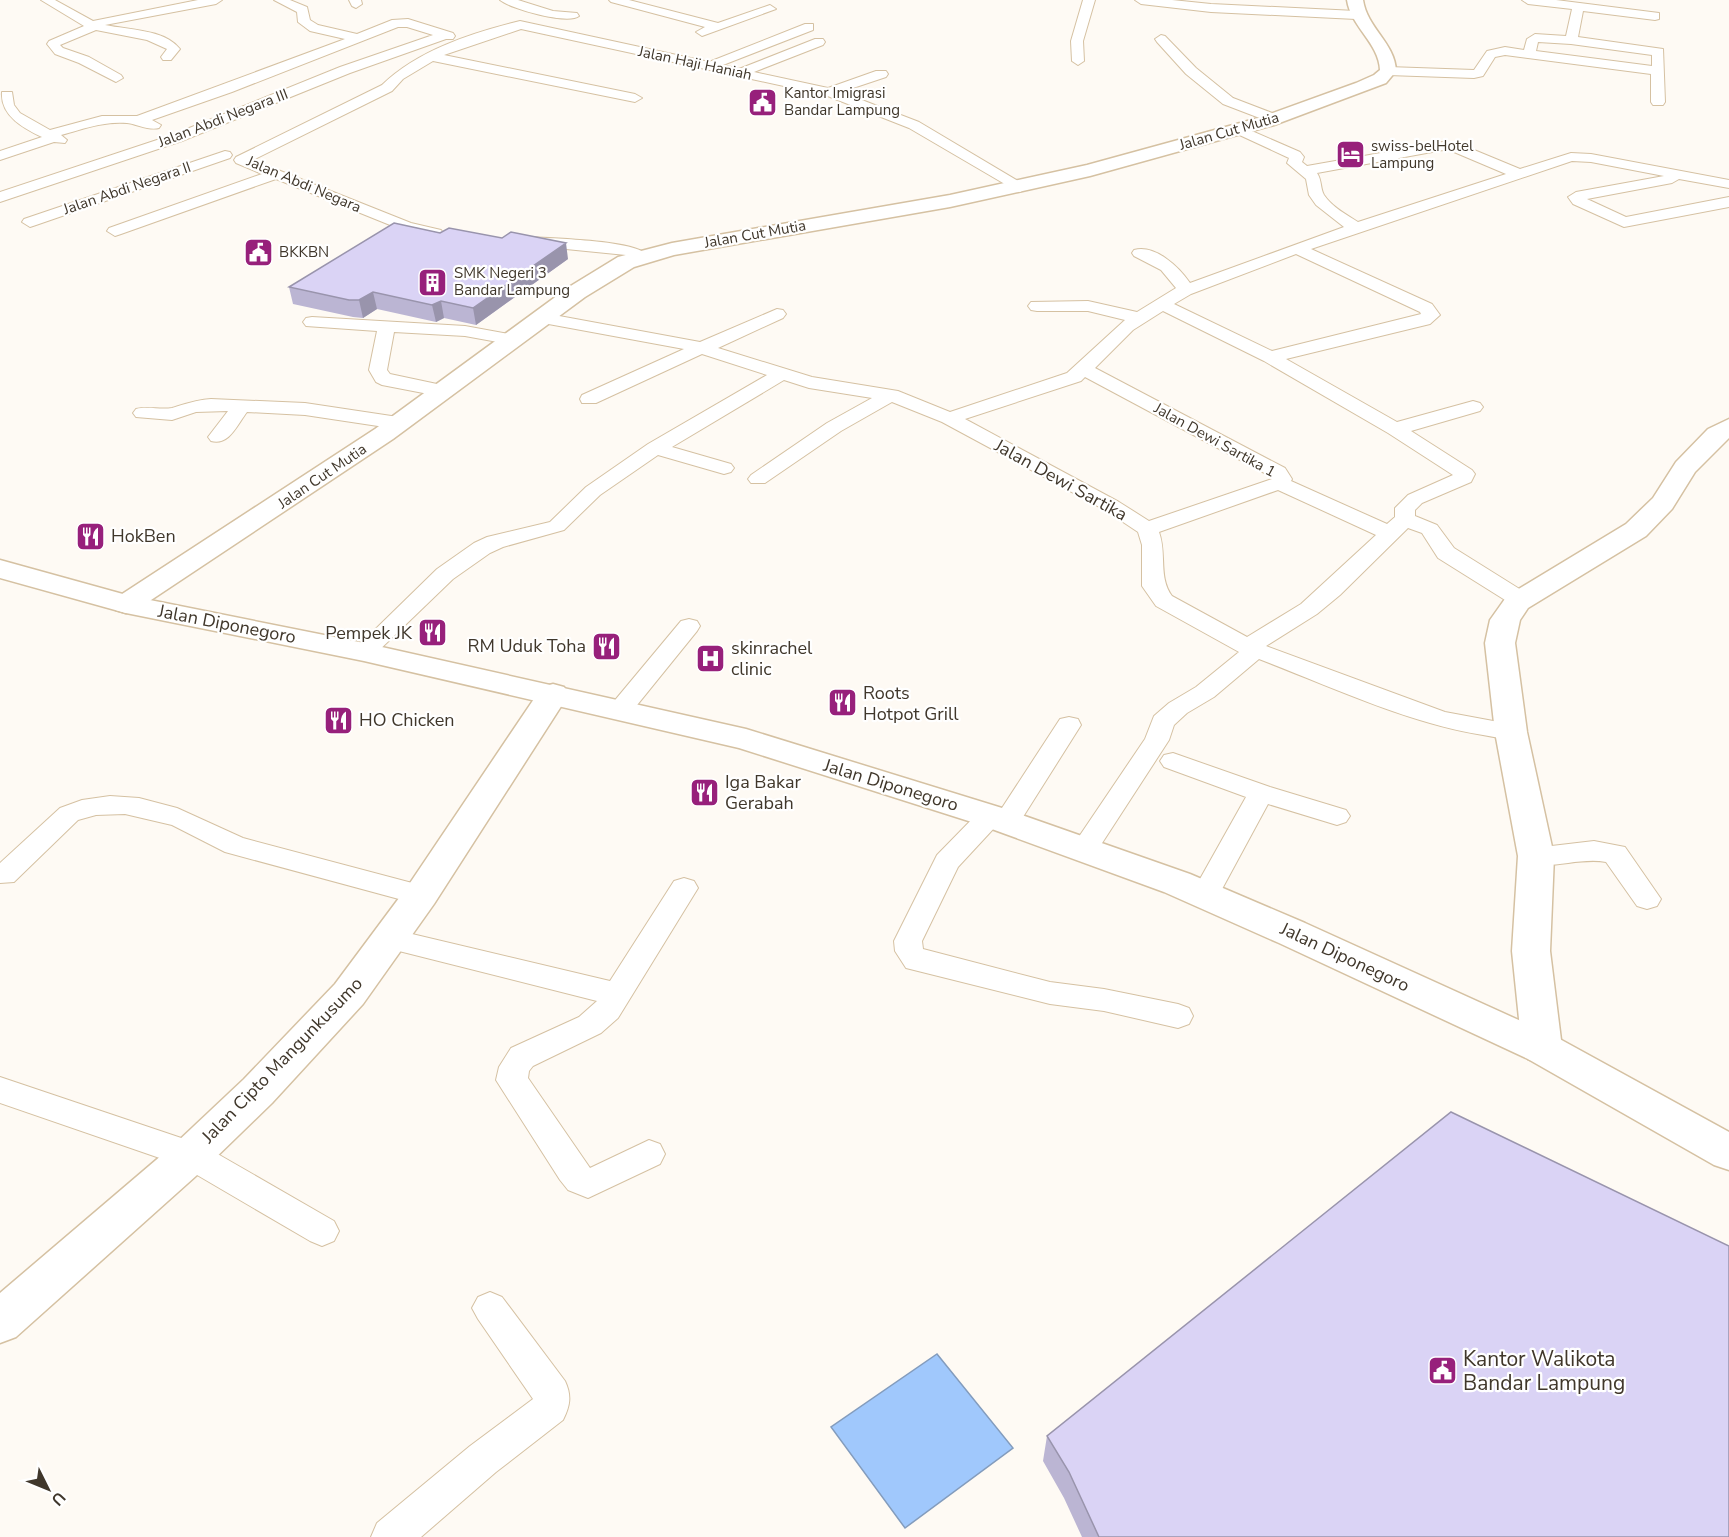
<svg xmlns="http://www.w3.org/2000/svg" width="1729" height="1537" font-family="'Nunito Sans',sans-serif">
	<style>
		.water { fill: #a0c8fc; stroke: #839cbd; stroke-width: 1.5 }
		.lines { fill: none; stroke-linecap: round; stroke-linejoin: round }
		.street-casing { stroke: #d5c1a2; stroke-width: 2 }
		.secondary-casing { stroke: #d5c1a2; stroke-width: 3 }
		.primary-casing { stroke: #d5c1a2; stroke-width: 3 }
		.street { fill: #fff; fill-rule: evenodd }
		.secondary { fill: #fff; fill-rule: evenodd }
		.primary { fill: #fff; fill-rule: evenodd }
		.wall { fill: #bbb5d3 }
		.shaded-wall { fill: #9994ac }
		.building { fill: #dad3f5; stroke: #9994ac; stroke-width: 1.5 }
		.labels { text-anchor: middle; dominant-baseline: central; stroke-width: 4.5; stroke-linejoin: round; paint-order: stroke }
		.far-street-label { font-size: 15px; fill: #40372b; stroke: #fff }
		.far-poi-label { font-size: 15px; fill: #40372b; stroke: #fff; text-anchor: start }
		.street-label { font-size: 18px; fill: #40372b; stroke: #fff }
		.poi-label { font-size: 18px; fill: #40372b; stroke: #fff; text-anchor: start }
		.near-poi-label { font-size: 21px; fill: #40372b; stroke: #fff; text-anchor: start }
	</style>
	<rect width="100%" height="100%" fill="#fefaf4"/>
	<!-- water -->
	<path class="water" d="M937,1354L1013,1448L905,1528L831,1427Z"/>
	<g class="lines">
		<defs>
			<path id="street" d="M41,0H55L93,21L198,0H222L216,4L105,25C129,30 164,29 180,49L171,60H163L161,57L167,49L147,40L96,30L60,45L63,48L89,57L121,75L123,78L116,82L79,63L55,54L47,44L49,41L84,26Z
				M274,0H290L307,7L310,20L318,25L357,34L392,20L408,19L453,33L455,36L453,39H446L350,73L182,141L0,202V192L172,135L340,67L433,35L407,27H398L232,92L152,120L161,125L159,128C149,131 137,124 127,123C104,121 83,129 61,135L67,140L65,143L54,142L0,160V151L42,137C25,129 0,116 2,92H12L14,105L20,113L50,130L102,116H137L345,39L310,31L298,22L297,12Z
				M349,0H361L362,4L356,8L352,6Z
				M500,0H518L553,11L577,13L579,16C568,25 511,9 500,0Z
				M609,0H629L718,23L770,5L776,9L702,36L696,32L705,27L611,2Z
				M1083,0H1095L1083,41L1084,61L1078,65L1072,61L1071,41Z
				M1135,0H1172L1211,4L1356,11L1362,15L1356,19L1211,12L1141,4Z
				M1522,0H1556L1659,13V19L1655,20L1583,11L1578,37L1663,49L1665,102L1663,105H1653L1651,102V74L1505,55L1495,57L1483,76L1474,78L1388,75L1382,71L1388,67L1474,70L1487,51L1505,47L1524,50L1527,39L1535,34L1566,36L1572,9L1528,4ZM1538,42L1571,44L1652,55V66L1536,51Z
				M520,21L709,62L805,24H813V30L723,65L739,69L815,39H823L825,42L823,45L754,72L828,88L876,71H886L888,74L886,77L841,92L919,122L1028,187L1020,192L1015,190L909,128L825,95L521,29L444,55L635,94L642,98L635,102L433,61L403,79L392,91L253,160L411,223L441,230L443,233L441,236L435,238L400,229L276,179L121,234L115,236L107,231L109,228L262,174L236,163L234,160L236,157L382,85C418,50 472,33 520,21Z
				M1161,35L1165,36L1196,68L1233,98L1280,116L1282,119L1280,122H1270L1223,104L1186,74L1157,42L1155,39Z
				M1238,125L1300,152L1304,157L1302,162L1307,166L1443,142L1462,145L1520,169L1571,153L1591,154L1729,180V188L1679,179L1672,183L1587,199L1626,217L1729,197V207L1624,227L1573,204L1568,197L1576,192L1664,176L1591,162L1572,161L1311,249L1432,304L1440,315L1430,324L1286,359L1397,422L1473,401L1480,403L1483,407L1480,411L1411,431L1472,470L1475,474L1471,482L1422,503L1415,510V516L1437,525L1454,548L1529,595L1532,600L1529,605L1521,607L1513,605L1438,558L1422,533L1408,528L1340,595L1317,614L1266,646L1445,712L1520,726L1523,732L1520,738C1507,741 1496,737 1483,735C1410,724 1329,686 1259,659L1214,697L1187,713L1174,725L1169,740L1093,857L1083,859L1073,857L1070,850L1145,739L1154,716L1169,703L1196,687L1239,652L1156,606L1142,586V545L1138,532L1105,510L942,422L892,402L841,431L765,483H751L748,479L751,475L827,423L872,398L809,388L784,380L672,447L731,464L734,468L731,472L724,474L658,455L600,495L564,530L503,547L490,553L453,579L372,657L364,659L356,657L352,652L437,569L474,543L487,537L550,522L586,487L648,444L767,375L702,354L596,403H582L580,399L582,395L684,349L543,323L537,322L534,318L537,314L543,313L700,342L777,309L783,310L786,314L783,318L718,348L812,377L898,391L950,412L1067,373L1125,320L1088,311H1037L1031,310L1028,306L1031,302L1088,301L1137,312L1176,288L1161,270L1134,256L1132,253L1134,250C1155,244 1179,267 1190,283L1344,227L1316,205L1309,195L1306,179L1287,163L1289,158L1233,132L1231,129ZM1443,150L1454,152L1506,174L1358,222C1347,215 1332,207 1324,195C1320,188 1322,180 1317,173ZM1296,254L1420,312L1421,314L1272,351L1174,304L1191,294ZM1163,311L1264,361L1388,433L1453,475L1408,495L1395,508V517L1387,524L1291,481L1292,479L1285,468L1095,368L1133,330ZM1085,377L1270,476L1272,479L1149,521L1119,502L965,419L1081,381ZM1278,490L1376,535L1301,604L1247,637L1172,596C1158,577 1167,554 1159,532Z
				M225,151L230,152L232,155L230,158L36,225L30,227L22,222L24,219Z
				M532,237C555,239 636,240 649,256L641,261L626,255L526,245L524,242L526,239Z
				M312,317L465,326L514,335L520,336L523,340L520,344L514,345L465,336L394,332L387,370L390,374L451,387L453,391L451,395L444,397L382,385L376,382L369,370L377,331L306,326L303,322L306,318Z
				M211,399L305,403L398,417L405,419L408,423L405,427L398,429L305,415L247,412C237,425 229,446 211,441L208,437L228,411L196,412L172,420L136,417L133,413L136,409C148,406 160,410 172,408C185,404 196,400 211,399Z
				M689,619L697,621L700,626L697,631L629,715L620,718L611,715L608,710L611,705L681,621Z
				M1069,717L1078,719L1081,725L1016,828L1007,831L996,826L958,867L922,941L923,949L1050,982L1104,989L1178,1004L1189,1008L1193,1016L1189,1024L1178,1028L1104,1011L1050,1004L906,968L895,951L894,941L937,855L981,810L990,807L1000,811L1060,719Z
				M1173,753L1270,787L1346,810L1350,816L1346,822L1337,825L1268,804L1215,902L1205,905L1195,902L1191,895L1246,797L1164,767L1160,761L1164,755Z
				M110,796L139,798L177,808L243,838L431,888L435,895L431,902L421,905L225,852L172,825L125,814L96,815L78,820L14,882L0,883V863L60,808L82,800Z
				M1594,841L1625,847L1661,899L1657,906L1647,909L1637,906L1606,862C1580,857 1552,870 1526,863L1522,856L1526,849Z
				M684,878L694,881L698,888L618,1018L601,1033L533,1066L529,1071L528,1078L590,1168L649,1140L660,1144L665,1154L660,1164L588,1198L568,1190L560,1180L496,1080L499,1067L511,1048L579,1017L597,1001L391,949L381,946L377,939L381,932L391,929L610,981L674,881Z
				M0,1077L202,1145L334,1221L339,1231L334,1241L322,1246L310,1241L180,1165L0,1103Z
				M490,1292L502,1297L565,1381C572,1396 570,1406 563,1420L496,1472L421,1537H371L377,1523L470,1446L533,1399L478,1319L472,1308L478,1297Z"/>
			<path id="secondary" d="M1347,0H1363C1367,28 1395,43 1396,71L1386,83L1274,125L1090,176L950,207L674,255L634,267L585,297L393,439L136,610L126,613L116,610L111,604L116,598L375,429L569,287L618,257L672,243L950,195L1087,165L1262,117L1356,83L1374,75L1380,70C1379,43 1351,27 1347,0Z
				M1729,419V438L1695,472L1672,509L1646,536L1528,608L1520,620L1515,643L1527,732L1554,856L1550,951L1562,1048L1556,1059L1542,1064L1528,1059L1522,1048L1512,951L1518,856L1495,732L1485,643L1490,620L1507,596L1626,524L1653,498L1676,462L1708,429Z
				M553,684L564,687L569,694L434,904L363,1004L272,1103L206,1167L16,1337L0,1343V1293L176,1143L244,1079L335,984L408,886L542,687Z"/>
			<path id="primary" d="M0,560L130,596L364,643L746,729L1002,808L1190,874L1305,923L1556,1037L1729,1132V1170L1714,1165L1528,1059L1279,943L1164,892L978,824L739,748L364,661L126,613L0,578Z"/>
		</defs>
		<!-- street casing -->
		<use href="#street" class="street-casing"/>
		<!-- secondary casing -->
		<use href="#secondary" class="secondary-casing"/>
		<!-- primary casing -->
		<use href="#primary" class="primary-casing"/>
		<!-- street -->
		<use href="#street" class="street"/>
		<!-- secondary -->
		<use href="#secondary" class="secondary"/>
		<!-- primary -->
		<use href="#primary" class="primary"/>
	</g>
	<!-- wall -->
	<path class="wall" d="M440,233L568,259L476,325L444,318L436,322L377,309L363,318L353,317L293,304L289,287Z
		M1047,1436L1729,1537H1082L1064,1498L1043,1461Z"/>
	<!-- shaded-wall -->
	<path class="shaded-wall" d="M566,243L568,259L476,325L473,308Z
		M373,292L377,309L363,318L359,300Z
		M441,301L444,318L436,322L432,305Z"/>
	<!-- building -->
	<path class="building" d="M394,223L440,233L449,228L502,238L511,232L566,243L473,308L441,301L432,305L373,292L359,300H349L289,287Z
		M1451,1112L1729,1246V1537H1099L1069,1472L1047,1436Z"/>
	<!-- icons -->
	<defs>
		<symbol id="civic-square" viewBox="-11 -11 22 22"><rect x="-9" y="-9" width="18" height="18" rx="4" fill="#97207b" stroke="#fff"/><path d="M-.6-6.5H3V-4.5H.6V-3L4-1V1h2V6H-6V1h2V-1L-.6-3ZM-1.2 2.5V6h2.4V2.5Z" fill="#fff"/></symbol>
		<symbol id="hotel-square" viewBox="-11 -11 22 22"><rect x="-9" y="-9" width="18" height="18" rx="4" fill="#97207b" stroke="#fff"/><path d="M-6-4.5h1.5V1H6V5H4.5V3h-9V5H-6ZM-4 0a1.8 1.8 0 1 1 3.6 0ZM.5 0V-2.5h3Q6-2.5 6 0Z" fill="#fff"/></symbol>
		<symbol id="building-square" viewBox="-11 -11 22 22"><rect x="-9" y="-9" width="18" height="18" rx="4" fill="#97207b" stroke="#fff"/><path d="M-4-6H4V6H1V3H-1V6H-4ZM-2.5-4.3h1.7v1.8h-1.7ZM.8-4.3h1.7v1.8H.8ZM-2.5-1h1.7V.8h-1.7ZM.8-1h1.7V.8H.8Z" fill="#fff"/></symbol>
		<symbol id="restaurant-square" viewBox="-11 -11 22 22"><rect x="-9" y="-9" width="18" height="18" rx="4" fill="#97207b" stroke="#fff"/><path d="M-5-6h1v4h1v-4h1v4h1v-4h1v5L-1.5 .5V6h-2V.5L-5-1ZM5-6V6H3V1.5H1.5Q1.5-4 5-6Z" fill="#fff"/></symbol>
		<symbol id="hospital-square" viewBox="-11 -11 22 22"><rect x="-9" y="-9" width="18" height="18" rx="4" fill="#97207b" stroke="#fff"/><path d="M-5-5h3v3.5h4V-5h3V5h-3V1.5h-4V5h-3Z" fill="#fff"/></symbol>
	</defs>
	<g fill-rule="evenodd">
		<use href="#civic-square" x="746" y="86" width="33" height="33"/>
		<use href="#hotel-square" x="1334" y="138" width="33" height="33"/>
		<use href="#civic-square" x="242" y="236" width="33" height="33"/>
		<use href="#building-square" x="416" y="266" width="33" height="33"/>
		<use href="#restaurant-square" x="74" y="520" width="33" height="33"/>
		<use href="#restaurant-square" x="416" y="616" width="33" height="33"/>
		<use href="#restaurant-square" x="590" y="630" width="33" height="33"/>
		<use href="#hospital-square" x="694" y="642" width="33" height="33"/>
		<use href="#restaurant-square" x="826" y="686" width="33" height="33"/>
		<use href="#restaurant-square" x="322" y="704" width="33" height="33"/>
		<use href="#restaurant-square" x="688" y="776" width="33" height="33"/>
		<use href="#civic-square" x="1426" y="1354" width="33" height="33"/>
	</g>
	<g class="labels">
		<!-- far-street labels -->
		<g class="far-street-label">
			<text transform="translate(695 63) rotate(12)">Jalan Haji Haniah</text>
			<text transform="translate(223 118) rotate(-21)">Jalan Abdi Negara III</text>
			<text transform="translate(1229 131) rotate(-16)">Jalan Cut Mutia</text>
			<text transform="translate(304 184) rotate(23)">Jalan Abdi Negara</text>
			<text transform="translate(127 188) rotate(-19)">Jalan Abdi Negara II</text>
			<text transform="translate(755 234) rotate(-10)">Jalan Cut Mutia</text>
			<text transform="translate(1215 440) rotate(29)">Jalan Dewi Sartika 1</text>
			<text transform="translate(322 476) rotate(-34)">Jalan Cut Mutia</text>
		</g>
		<!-- far-poi labels -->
		<g class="far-poi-label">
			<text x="784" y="93">Kantor Imigrasi<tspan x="784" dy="17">Bandar Lampung</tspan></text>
			<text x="1371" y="146">swiss-belHotel<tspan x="1371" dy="17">Lampung</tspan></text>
			<text x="279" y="252">BKKBN</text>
			<text x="454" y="273">SMK Negeri 3<tspan x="454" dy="17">Bandar Lampung</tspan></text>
		</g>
		<!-- street labels -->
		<g class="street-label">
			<text transform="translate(1061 480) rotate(29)">Jalan Dewi Sartika</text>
			<text transform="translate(227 624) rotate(11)">Jalan Diponegoro</text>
			<text transform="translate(891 785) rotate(17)">Jalan Diponegoro</text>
			<text transform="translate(1345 957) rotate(25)">Jalan Diponegoro</text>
			<text transform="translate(282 1060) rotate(-46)">Jalan Cipto Mangunkusumo</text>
		</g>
		<!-- poi labels -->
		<g class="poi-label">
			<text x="111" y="536">HokBen</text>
			<text x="412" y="633" text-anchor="end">Pempek JK</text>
			<text x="586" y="646" text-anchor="end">RM Uduk Toha</text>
			<text x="731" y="648">skinrachel<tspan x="731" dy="21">clinic</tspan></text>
			<text x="863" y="693">Roots<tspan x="863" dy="21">Hotpot Grill</tspan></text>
			<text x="359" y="720">HO Chicken</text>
			<text x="725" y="782">Iga Bakar<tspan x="725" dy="21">Gerabah</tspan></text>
		</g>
		<!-- near-poi labels -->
		<g class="near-poi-label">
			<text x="1463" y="1359">Kantor Walikota<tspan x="1463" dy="24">Bandar Lampung</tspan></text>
		</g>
	</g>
	<!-- north arrow -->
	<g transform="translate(48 1489) rotate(133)" stroke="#ffffff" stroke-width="4.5" paint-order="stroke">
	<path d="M0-4.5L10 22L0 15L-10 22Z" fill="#40372b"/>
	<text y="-9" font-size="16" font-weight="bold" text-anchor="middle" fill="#40372b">U</text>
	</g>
</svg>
